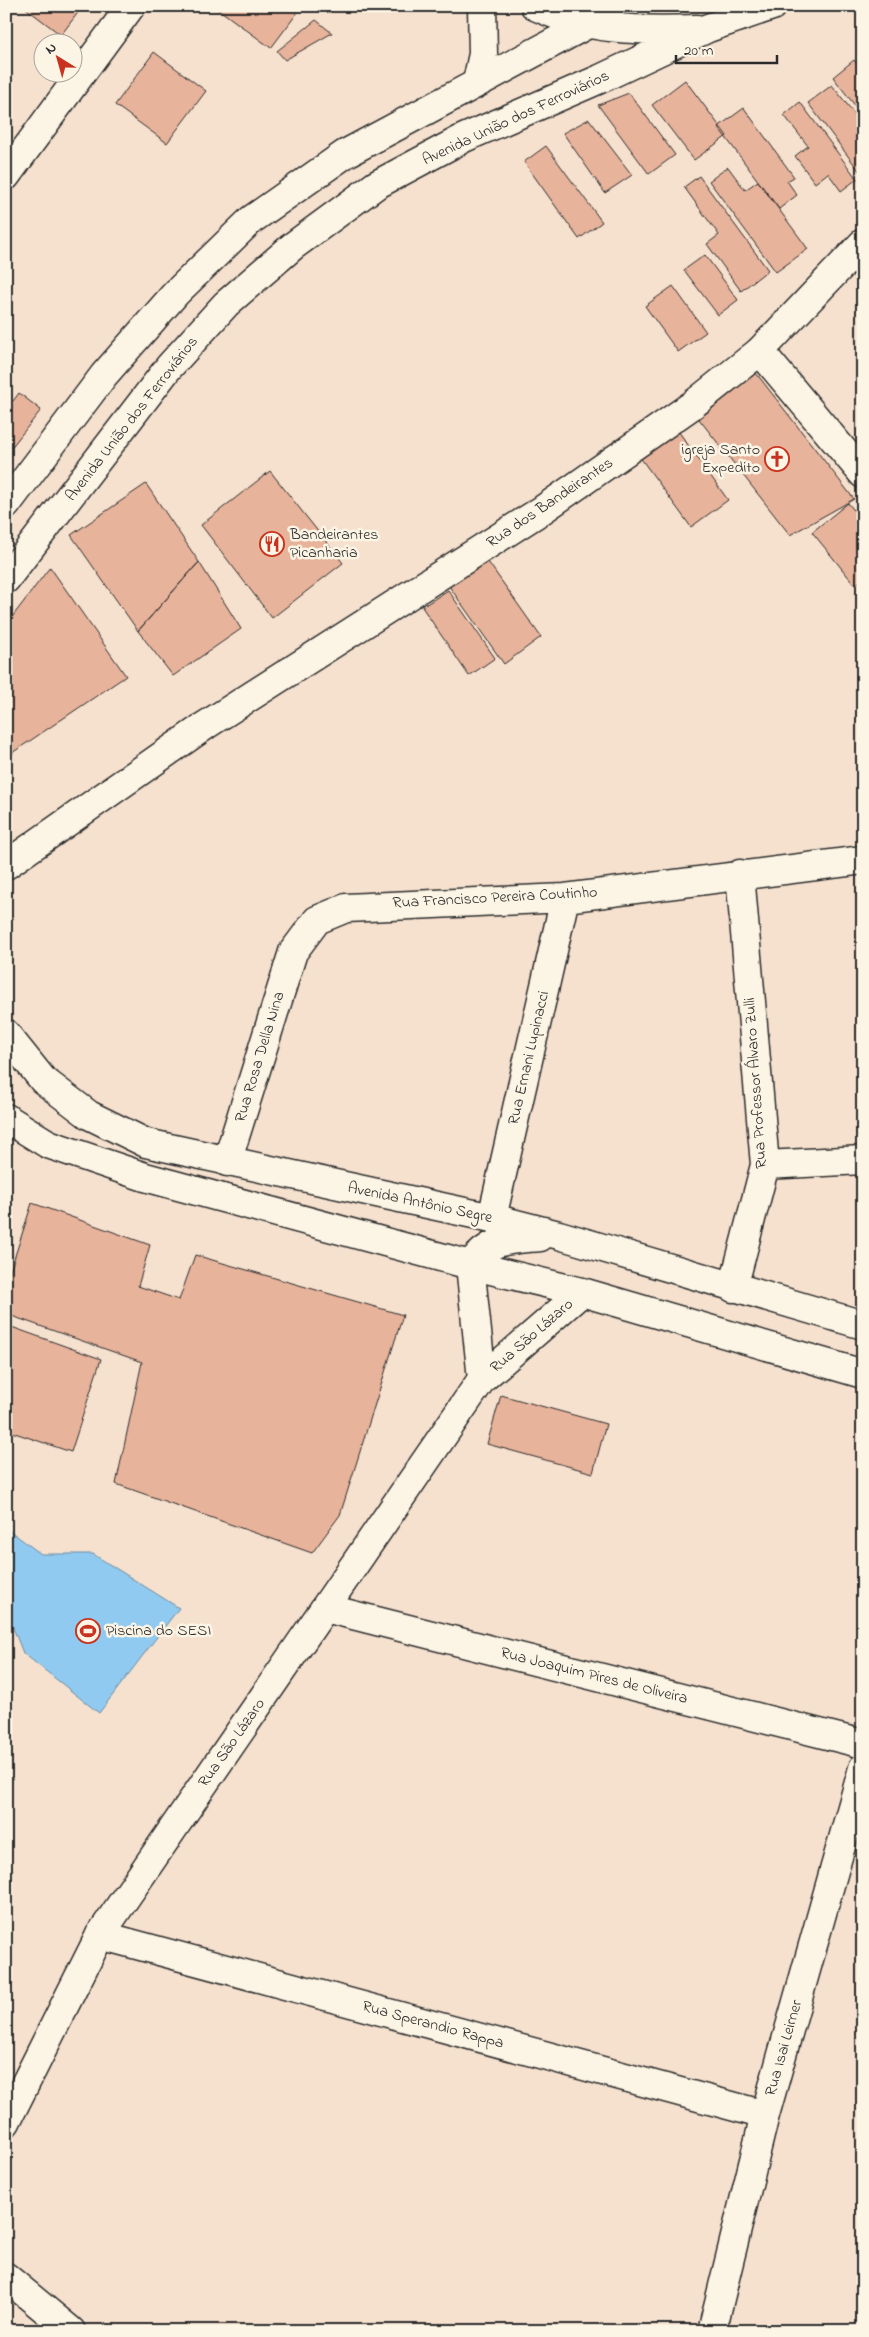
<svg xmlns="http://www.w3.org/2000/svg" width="869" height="2337" font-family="'Indie Flower',sans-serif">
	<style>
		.water { fill: #91caf0; stroke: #688aa1 }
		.building { fill: #e8b39b; stroke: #2b2b2b }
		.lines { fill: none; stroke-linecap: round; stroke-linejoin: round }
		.minor-casing { stroke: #2b2b2b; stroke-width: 31 }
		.tertiary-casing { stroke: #2b2b2b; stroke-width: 31 }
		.secondary-casing { stroke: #2b2b2b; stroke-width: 31 }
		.primary-casing { stroke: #2b2b2b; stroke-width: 31 }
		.minor { stroke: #fcf5e5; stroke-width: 28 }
		.tertiary { stroke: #fcf5e5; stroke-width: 28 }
		.secondary { stroke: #fcf5e5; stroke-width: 28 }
		.primary { stroke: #fcf5e5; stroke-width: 28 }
		.labels { text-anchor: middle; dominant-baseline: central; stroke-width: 5; stroke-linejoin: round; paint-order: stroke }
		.street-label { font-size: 16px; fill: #2b2b2b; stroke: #fcf5e5 }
		.poi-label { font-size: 16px; fill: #2b2b2b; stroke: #fcf5e5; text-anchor: start }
	</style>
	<rect width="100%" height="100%" fill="#f6e1cf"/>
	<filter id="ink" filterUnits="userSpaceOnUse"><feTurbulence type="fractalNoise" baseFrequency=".02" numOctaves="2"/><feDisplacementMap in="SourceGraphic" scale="10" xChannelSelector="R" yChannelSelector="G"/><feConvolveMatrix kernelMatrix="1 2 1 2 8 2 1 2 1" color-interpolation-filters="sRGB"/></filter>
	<g filter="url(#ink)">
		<!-- water -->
		<path class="water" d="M6,1528L41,1554H93L179,1608L99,1713L23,1653L6,1610Z"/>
		<!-- building -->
		<path class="building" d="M23,6H83L61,35Z
			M214,6H290L298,12L271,48Z
			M316,20L332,33L285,60L277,51Z
			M154,52L206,91L167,143L115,105Z
			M854,60L863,72V116L833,77Z
			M685,80L727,136L694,160L652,105Z
			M832,85L863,125V170L860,172L808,103Z
			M629,93L675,155L649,174L598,105Z
			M800,102L857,179L841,191L828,173L815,183L795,156L808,146L784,115Z
			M744,108L794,177L787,181L797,195L779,209L718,127Z
			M589,119L632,175L605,193L563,133Z
			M546,146L602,222L579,239L524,162Z
			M728,167L745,190L758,181L808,249L776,272L709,181Z
			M699,176L768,270L741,291L707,244L719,235L684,187Z
			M705,255L738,300L718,315L684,270Z
			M673,286L706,332L678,352L645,306Z
			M756,373L854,499L790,535L699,419Z
			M19,393L41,410L10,449L6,446V396L13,401Z
			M676,428L728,500L691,527L639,456Z
			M270,471L343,563L272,618L201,525Z
			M146,484L199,562L138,631L71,535Z
			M848,503L863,521V579L855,585L812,532Z
			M486,559L541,637L504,664L449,586Z
			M199,562L241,629L173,676L138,631Z
			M50,567L126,676L6,757V625Z
			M448,590L495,658L469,676L422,607Z
			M32,1203L150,1245L138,1286L179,1300L195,1255L403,1315L340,1515L312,1553L116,1484L142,1362L6,1314V1284Z
			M6,1325L101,1359L71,1452L6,1430Z
			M501,1395L606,1424L593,1473L487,1444Z"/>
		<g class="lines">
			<defs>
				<path id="minor" d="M6,176L131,6
					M760,351L863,474
					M227,1162L293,952L317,920L346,908L565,898L863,860
					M765,1165L863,1160
					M492,1218L565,898
					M733,1288L765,1165L740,874
					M325,1608L863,1744
					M100,1935L765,2115
					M6,2277L71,2331
					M712,2331L765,2115L863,1768"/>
				<path id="tertiary" d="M6,865L206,725L542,510L691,406L760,351L863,243"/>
				<path id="secondary" d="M477,82L483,54L482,6
					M470,1265L482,1379
					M6,2122L100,1935L482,1379L582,1292"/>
				<path id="primary" d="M535,6C589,31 639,31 697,29
					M6,505L104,375L176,293L251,220L345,154L586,25L612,6
					M6,579L169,367L226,304L293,246L376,185L464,138L600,79L708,28L772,6
					M6,1034L43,1080L89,1115L146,1143L492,1218L559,1235L863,1325
					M6,1118L48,1144L145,1177L470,1265L582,1292L863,1374
					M470,1265C491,1238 508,1240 540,1237"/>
			</defs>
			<!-- minor casing -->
			<use href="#minor" class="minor-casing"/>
			<!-- tertiary casing -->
			<use href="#tertiary" class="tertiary-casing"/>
			<!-- secondary casing -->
			<use href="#secondary" class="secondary-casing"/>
			<!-- primary casing -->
			<use href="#primary" class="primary-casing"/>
			<!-- minor -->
			<use href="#minor" class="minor"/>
			<!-- tertiary -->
			<use href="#tertiary" class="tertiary"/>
			<!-- secondary -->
			<use href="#secondary" class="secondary"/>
			<!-- primary -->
			<use href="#primary" class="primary"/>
		</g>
	</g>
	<!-- icons -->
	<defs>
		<symbol id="church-ring" viewBox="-11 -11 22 22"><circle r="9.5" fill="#fcf5e5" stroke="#c8321e" stroke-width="1.5"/><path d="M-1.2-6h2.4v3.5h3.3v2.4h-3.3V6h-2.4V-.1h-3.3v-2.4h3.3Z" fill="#c8321e"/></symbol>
		<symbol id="restaurant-ring" viewBox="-11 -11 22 22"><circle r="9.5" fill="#fcf5e5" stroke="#c8321e" stroke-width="1.5"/><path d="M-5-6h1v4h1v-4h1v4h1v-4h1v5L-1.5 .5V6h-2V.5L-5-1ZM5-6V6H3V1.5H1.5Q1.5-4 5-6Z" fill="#c8321e"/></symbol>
		<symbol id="stadium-ring" viewBox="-11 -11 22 22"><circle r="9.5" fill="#fcf5e5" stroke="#c8321e" stroke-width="1.5"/><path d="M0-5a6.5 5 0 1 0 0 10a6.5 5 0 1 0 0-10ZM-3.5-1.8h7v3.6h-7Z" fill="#c8321e"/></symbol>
	</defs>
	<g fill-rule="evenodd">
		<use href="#church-ring" x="763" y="445" width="28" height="28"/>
		<use href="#restaurant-ring" x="258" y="530" width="28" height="28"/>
		<use href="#stadium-ring" x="74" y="1617" width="28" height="28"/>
	</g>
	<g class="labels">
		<!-- street labels -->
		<g class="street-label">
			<text transform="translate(516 118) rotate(-25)">Avenida União dos Ferroviários</text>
			<text transform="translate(132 419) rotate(-52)">Avenida União dos Ferroviários</text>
			<text transform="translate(550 503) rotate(-34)">Rua dos Bandeirantes</text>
			<text transform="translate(495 898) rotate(-3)">Rua Francisco Pereira Coutinho</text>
			<text transform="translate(260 1057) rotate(-73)">Rua Rosa Della Nina</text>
			<text transform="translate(529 1058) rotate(-77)">Rua Ernani Lupinacci</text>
			<text transform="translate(756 1083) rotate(-94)">Rua Professor Álvaro Zulli</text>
			<text transform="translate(420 1203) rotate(12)">Avenida Antônio Segre</text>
			<text transform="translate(532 1336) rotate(-41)">Rua São Lázaro</text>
			<text transform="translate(594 1676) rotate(14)">Rua Joaquim Pires de Oliveira</text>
			<text transform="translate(232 1743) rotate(-55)">Rua São Lázaro</text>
			<text transform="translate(433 2025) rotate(15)">Rua Sperandio Rappa</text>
			<text transform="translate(784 2048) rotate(-74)">Rua Isai Leirner</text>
		</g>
		<!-- poi labels -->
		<g class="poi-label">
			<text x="760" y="450" text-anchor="end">igreja Santo<tspan x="760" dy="18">Expedito</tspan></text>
			<text x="290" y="535">Bandeirantes<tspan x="290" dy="18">Picanharia</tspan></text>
			<text x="106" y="1631">Piscina do SESI</text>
		</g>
	</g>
	<!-- margin -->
	<rect width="869" height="2337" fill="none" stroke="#fcf5e5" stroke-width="25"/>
	<rect x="12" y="12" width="844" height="2312" fill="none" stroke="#2b2b2b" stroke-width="2" filter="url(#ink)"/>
	<!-- north arrow -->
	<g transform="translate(58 58) rotate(323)"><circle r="24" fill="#fcf5e5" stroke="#a8a49b"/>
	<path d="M0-4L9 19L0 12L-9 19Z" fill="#c8321e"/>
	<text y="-8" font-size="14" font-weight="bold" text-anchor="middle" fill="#2b2b2b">N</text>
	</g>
	<!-- scale -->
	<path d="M676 55v8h101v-8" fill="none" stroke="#2b2b2b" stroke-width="2.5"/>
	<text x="684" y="55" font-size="15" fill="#2b2b2b" stroke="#fcf5e5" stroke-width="4" paint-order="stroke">20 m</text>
</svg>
